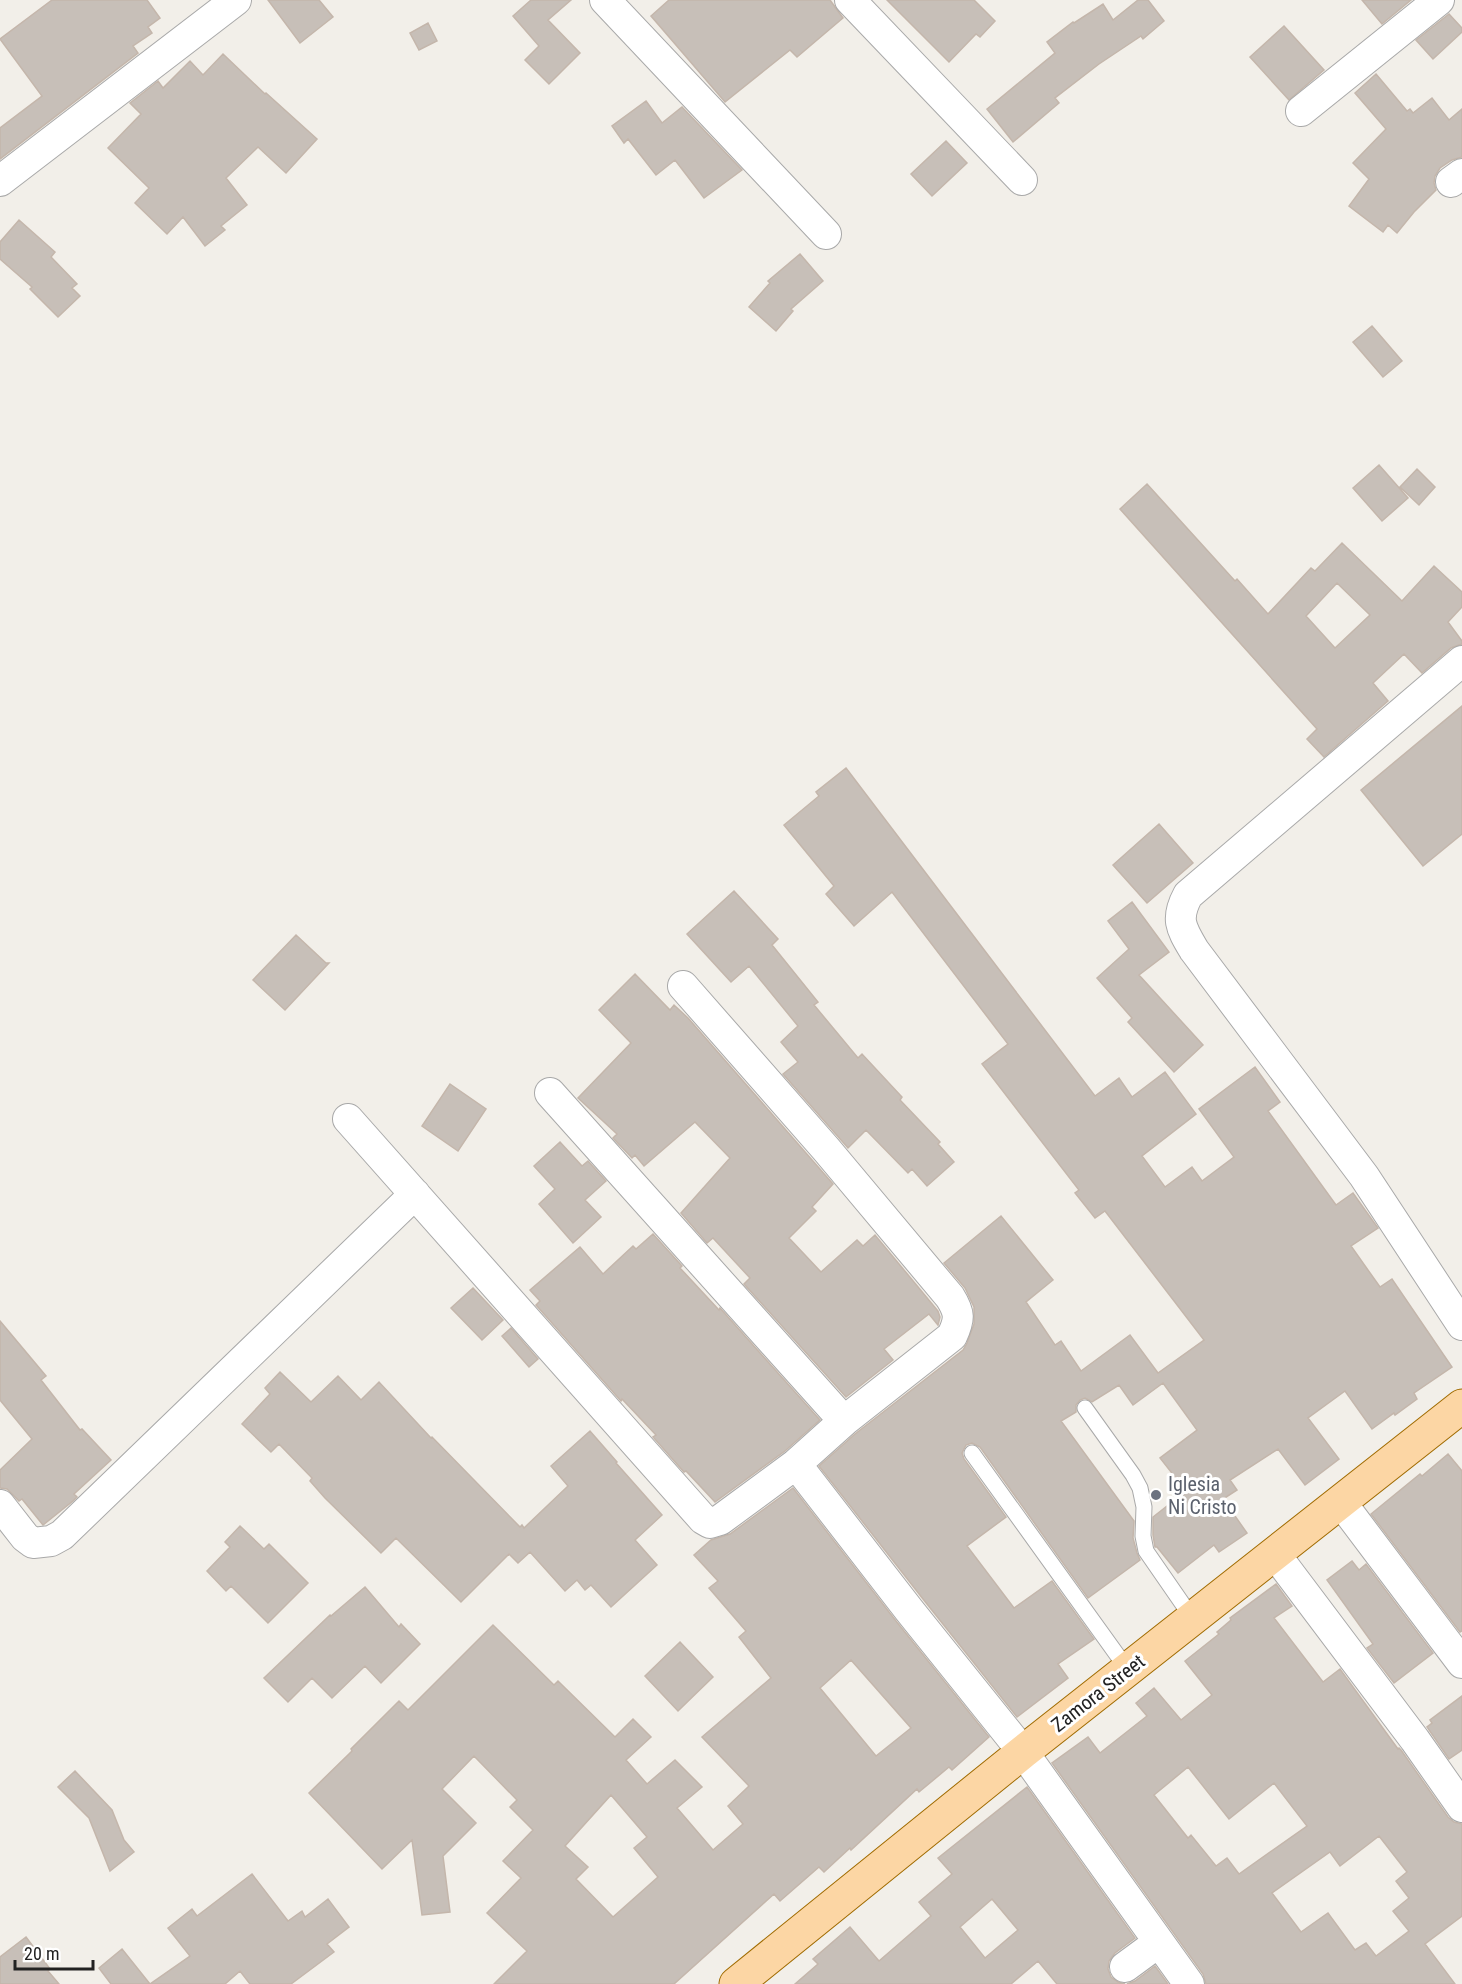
<svg xmlns="http://www.w3.org/2000/svg" width="1462" height="1984" font-family="'Roboto Condensed',sans-serif">
	<style>
		.building { fill: #c7bfb8; stroke: #c4b6ab; stroke-width: 1.5; fill-rule: evenodd }
		.lines { fill: none; stroke-linecap: round; stroke-linejoin: round }
		.service-casing { stroke: #a9a9a9; stroke-width: 17 }
		.minor-casing { stroke: #a9a9a9; stroke-width: 32 }
		.primary-casing { stroke: #a06b00; stroke-width: 35 }
		.service { stroke: #fff; stroke-width: 15 }
		.minor { stroke: #fff; stroke-width: 30 }
		.primary { stroke: #fcd6a4; stroke-width: 33 }
		.worship-dot { fill: #6b7280; stroke: #fff; stroke-width: 2 }
		.labels { text-anchor: middle; dominant-baseline: central; stroke-width: 6; stroke-linejoin: round; paint-order: stroke }
		.worship-label { font-size: 20px; fill: #5b616d; stroke: #fff; text-anchor: start }
		.street-label { font-size: 20px; fill: #222; stroke: #fff }
	</style>
	<rect width="100%" height="100%" fill="#f2efe9"/>
	<!-- building -->
	<path class="building" d="M52,0H147L160,18L148,27L152,33L133,46L138,53L0,159V128L42,96L0,39Z
		M268,0H319L333,17L300,43Z
		M531,0H571L548,20L580,53L549,84L525,60L539,46L513,16Z
		M669,0H830L843,18L797,57L790,50L725,102L651,16Z
		M887,0H974L995,21L980,37L976,34L949,62Z
		M1138,0H1148L1164,21L1143,39L1141,36L1099,64L1055,98L1059,103L1013,142L987,109L1055,53L1047,42L1073,22L1074,23L1103,4L1113,20Z
		M1362,0H1411L1382,24Z
		M1449,14L1462,28V32L1433,59L1416,40Z
		M428,23L437,41L419,50L410,33Z
		M1284,26L1324,70L1289,100L1250,57Z
		M223,54L265,94L266,93L317,139L286,173L258,147L226,178L247,205L221,226L225,230L205,246L183,217L167,234L135,203L149,188L108,148L141,114L130,103L158,81L163,88L190,61L203,75Z
		M1376,74L1407,111L1410,109L1413,113L1432,98L1449,120L1462,109V157L1452,160L1440,168L1435,176L1434,183L1436,190L1414,212L1397,233L1388,225L1383,232L1349,206L1369,179L1353,163L1386,129L1355,93Z
		M646,101L662,123L682,107L742,170L704,198L675,160L656,175L628,139L624,143L612,126Z
		M946,141L967,163L932,196L911,174Z
		M19,220L55,252L51,257L77,284L72,288L80,296L58,317L30,289L32,287L0,259V242Z
		M800,254L823,281L791,309L793,311L776,331L749,307L770,283L768,281Z
		M1372,326L1402,361L1383,377L1353,342Z
		M1379,465L1408,498L1382,521L1353,488Z
		M1417,469L1435,487L1419,505L1400,487Z
		M1147,484L1235,581L1237,579L1268,614L1311,568L1315,571L1342,543L1402,601L1434,566L1462,592V607L1448,622L1462,641V644L1451,648L1422,673L1404,654L1373,683L1388,701L1324,757L1307,739L1317,729L1120,509ZM1337,583L1370,615L1335,648L1306,616Z
		M1462,706V834L1423,866L1361,790Z
		M846,768L1095,1096L1119,1078L1132,1097L1165,1072L1196,1114L1142,1156L1165,1187L1192,1167L1202,1181L1234,1157L1199,1109L1255,1067L1280,1102L1268,1111L1336,1205L1353,1193L1378,1228L1351,1246L1380,1287L1392,1279L1452,1367L1414,1393L1417,1399L1395,1415L1394,1413L1372,1429L1345,1391L1308,1418L1339,1459L1305,1485L1278,1449L1230,1480L1237,1490L1223,1499L1247,1533L1219,1552L1214,1545L1178,1573L1157,1547H1155L1153,1535V1517L1186,1491L1160,1458L1197,1430L1163,1383L1133,1405L1119,1385L1092,1402L1085,1398L1080,1400L1076,1405V1412L1061,1421L1134,1521L1133,1538L1137,1553L1140,1560L1088,1598L980,1447L972,1443L966,1445L962,1453L964,1459L1006,1517L967,1546L1014,1608L1052,1581L1094,1639L1058,1664L1068,1678L1017,1717L923,1599L819,1466L855,1434L963,1350L967,1343L974,1324V1307L965,1288L944,1263L1001,1216L1053,1280L1026,1302L1055,1345L1061,1341L1081,1371L1130,1335L1158,1373L1204,1340L1105,1211L1095,1218L1075,1193L1079,1190L982,1064L1008,1044L892,892L854,926L826,894L834,886L784,825L819,796L816,792Z
		M1159,824L1193,863L1147,903L1113,865Z
		M734,891L778,939L772,945L818,1002L814,1005L858,1058L862,1054L902,1097L900,1100L940,1142L938,1144L954,1162L927,1186L912,1169L908,1173L866,1130L848,1148L783,1074L798,1062L781,1042L798,1026L749,966L731,982L687,934Z
		M1132,902L1169,952L1139,975L1203,1045L1174,1072L1128,1022L1132,1018L1097,978L1129,949L1108,921Z
		M296,935L326,963H329L285,1010L253,980Z
		M635,974L670,1010L674,1005L688,1018L833,1184L812,1207L816,1211L789,1238L821,1272L857,1240L863,1246L875,1235L938,1311L940,1317L938,1325L929,1314L884,1349L893,1360L846,1397L744,1284L750,1278L713,1238L707,1243L681,1213L730,1158L695,1122L644,1166L635,1155L632,1158L613,1138L617,1134L578,1098L631,1043L599,1010Z
		M450,1084L486,1109L458,1151L422,1126Z
		M560,1142L582,1166L588,1161L606,1181L585,1200L601,1217L573,1243L539,1204L555,1189L534,1166Z
		M653,1234L682,1266L680,1268L719,1310L720,1308L820,1420L785,1451L715,1502L686,1471L684,1472L653,1437L656,1435L622,1399L621,1401L536,1305L540,1301L530,1290L580,1247L603,1274L633,1246L636,1249Z
		M473,1288L503,1320L482,1340L451,1308Z
		M0,1321L46,1376L41,1380L80,1430L82,1429L111,1460L74,1494L77,1497L73,1501L43,1525L22,1499L19,1501L7,1489L0,1488V1470L32,1439L0,1400Z
		M511,1328L538,1359L529,1367L502,1336Z
		M280,1372L311,1402L338,1376L361,1400L379,1382L431,1438L432,1437L520,1527L522,1525L524,1528L568,1486L551,1466L590,1431L617,1462L616,1463L662,1515L635,1540L657,1565L611,1607L591,1585L585,1590L577,1580L565,1591L530,1552L518,1563L509,1554L461,1602L396,1538L381,1553L325,1498L310,1481L312,1478L279,1444L271,1452L242,1424L270,1394L265,1388Z
		M1448,1454L1462,1471V1631L1460,1632L1371,1514L1420,1474L1422,1476Z
		M793,1488L896,1621L989,1737L952,1770L949,1767L919,1792L917,1789L851,1850L850,1848L824,1872L819,1867L780,1901L774,1894L674,1984H494L527,1951L487,1913L521,1878L503,1861L533,1830L510,1807L517,1800L474,1756L442,1789L476,1823L443,1856L450,1912L422,1915L412,1840L382,1869L309,1793L352,1751L351,1749L399,1701L408,1710L493,1625L554,1685L558,1681L615,1737L633,1719L651,1737L626,1760L647,1784L675,1760L702,1787L677,1808L713,1850L743,1824L728,1806L749,1786L702,1737L771,1678L739,1637L746,1631L709,1588L718,1581L694,1555L711,1540L730,1534ZM851,1660L911,1728L876,1756L820,1688ZM611,1795L647,1837L634,1848L658,1877L613,1917L576,1879L588,1867L565,1846Z
		M240,1526L264,1549L269,1544L308,1583L268,1623L231,1586L226,1591L207,1571L230,1547L225,1542Z
		M1352,1561L1359,1570L1366,1564L1433,1653L1394,1683L1367,1648L1373,1644L1327,1580Z
		M1276,1584L1292,1606L1274,1618L1323,1682L1340,1669L1398,1749L1399,1748L1401,1750L1448,1817L1454,1822L1462,1824V1916L1425,1944L1455,1984H1206L1203,1974L1052,1763L1088,1737L1100,1753L1147,1716L1136,1703L1154,1688L1181,1720L1212,1695L1185,1661L1219,1634L1217,1632L1231,1620L1230,1618ZM1188,1767L1229,1819L1274,1783L1307,1826L1239,1874L1227,1858L1216,1866L1191,1835L1188,1838L1154,1795ZM1379,1836L1407,1872L1396,1881L1409,1898L1393,1911L1409,1931L1376,1956L1366,1943L1355,1950L1328,1913L1301,1932L1272,1893L1330,1852L1340,1866Z
		M365,1587L399,1627L401,1624L420,1644L381,1683L365,1666L332,1698L312,1678L288,1702L264,1678L330,1615L331,1616Z
		M680,1642L713,1677L678,1711L645,1676Z
		M1462,1696V1750L1449,1759L1427,1727L1432,1723L1430,1720Z
		M75,1771L112,1810L124,1840L134,1852L110,1871L89,1818L58,1787Z
		M1027,1787L1135,1938L1115,1953L1109,1961L1108,1969L1111,1977L1118,1982L1125,1984H1057L1038,1961L1011,1984H795L818,1964L813,1959L850,1927L879,1961L931,1916L919,1902L952,1874L938,1858ZM992,1899L1018,1930L985,1958L960,1927Z
		M252,1874L288,1921L302,1911L305,1917L328,1899L349,1927L327,1944L334,1952L291,1984H250L240,1971L225,1984H150L190,1956L168,1928L192,1909L197,1916Z
		M26,1937L50,1969L48,1971L59,1984H0V1957Z
		M122,1949L150,1984H111L99,1968Z
		M1155,1966L1168,1984H1127L1135,1981Z"/>
	<g class="lines">
		<defs>
			<path id="service" d="M1085,1408L1133,1475L1140,1488L1144,1507L1143,1536L1146,1551L1193,1619
				M972,1453L1128,1670"/>
			<path id="minor" d="M605,0L826,234
				M850,0L1022,180
				M1301,111L1439,0
				M0,181L236,0
				M1451,182L1462,174
				M1462,661L1188,895C1175,919 1181,928 1194,950L1364,1176L1462,1325
				M550,1093L844,1421
				M348,1119L703,1519L710,1523L720,1520L796,1464L844,1421L952,1336C960,1319 960,1313 950,1297L826,1149L683,986
				M796,1464L909,1610L1023,1752L1189,1984
				M1340,1501L1462,1663
				M0,1505L25,1537L33,1543L51,1541L62,1535L415,1194
				M1275,1554L1415,1740L1462,1807
				M1125,1967L1159,1942"/>
			<path id="primary" d="M736,1984L1023,1752L1462,1406"/>
		</defs>
		<!-- service casing -->
		<use href="#service" class="service-casing"/>
		<!-- minor casing -->
		<use href="#minor" class="minor-casing"/>
		<!-- primary casing -->
		<use href="#primary" class="primary-casing"/>
		<!-- service -->
		<use href="#service" class="service"/>
		<!-- minor -->
		<use href="#minor" class="minor"/>
		<!-- primary -->
		<use href="#primary" class="primary"/>
	</g>
	<!-- markers -->
	<circle class="worship-dot" cx="1156" cy="1495" r="6"/>
	<g class="labels">
		<!-- worship labels -->
		<g class="worship-label">
			<text x="1168" y="1484">Iglesia<tspan x="1168" dy="23">Ni Cristo</tspan></text>
		</g>
		<!-- street labels -->
		<g class="street-label">
			<text transform="translate(1098 1693) rotate(-38)">Zamora Street</text>
		</g>
	</g>
	<!-- scale -->
	<path d="M15 1960v9h78v-9" fill="none" stroke="#222222" stroke-width="3"/>
	<text x="24" y="1960" font-size="18" fill="#222222" stroke="#ffffff" stroke-width="4.5" paint-order="stroke">20 m</text>
</svg>
